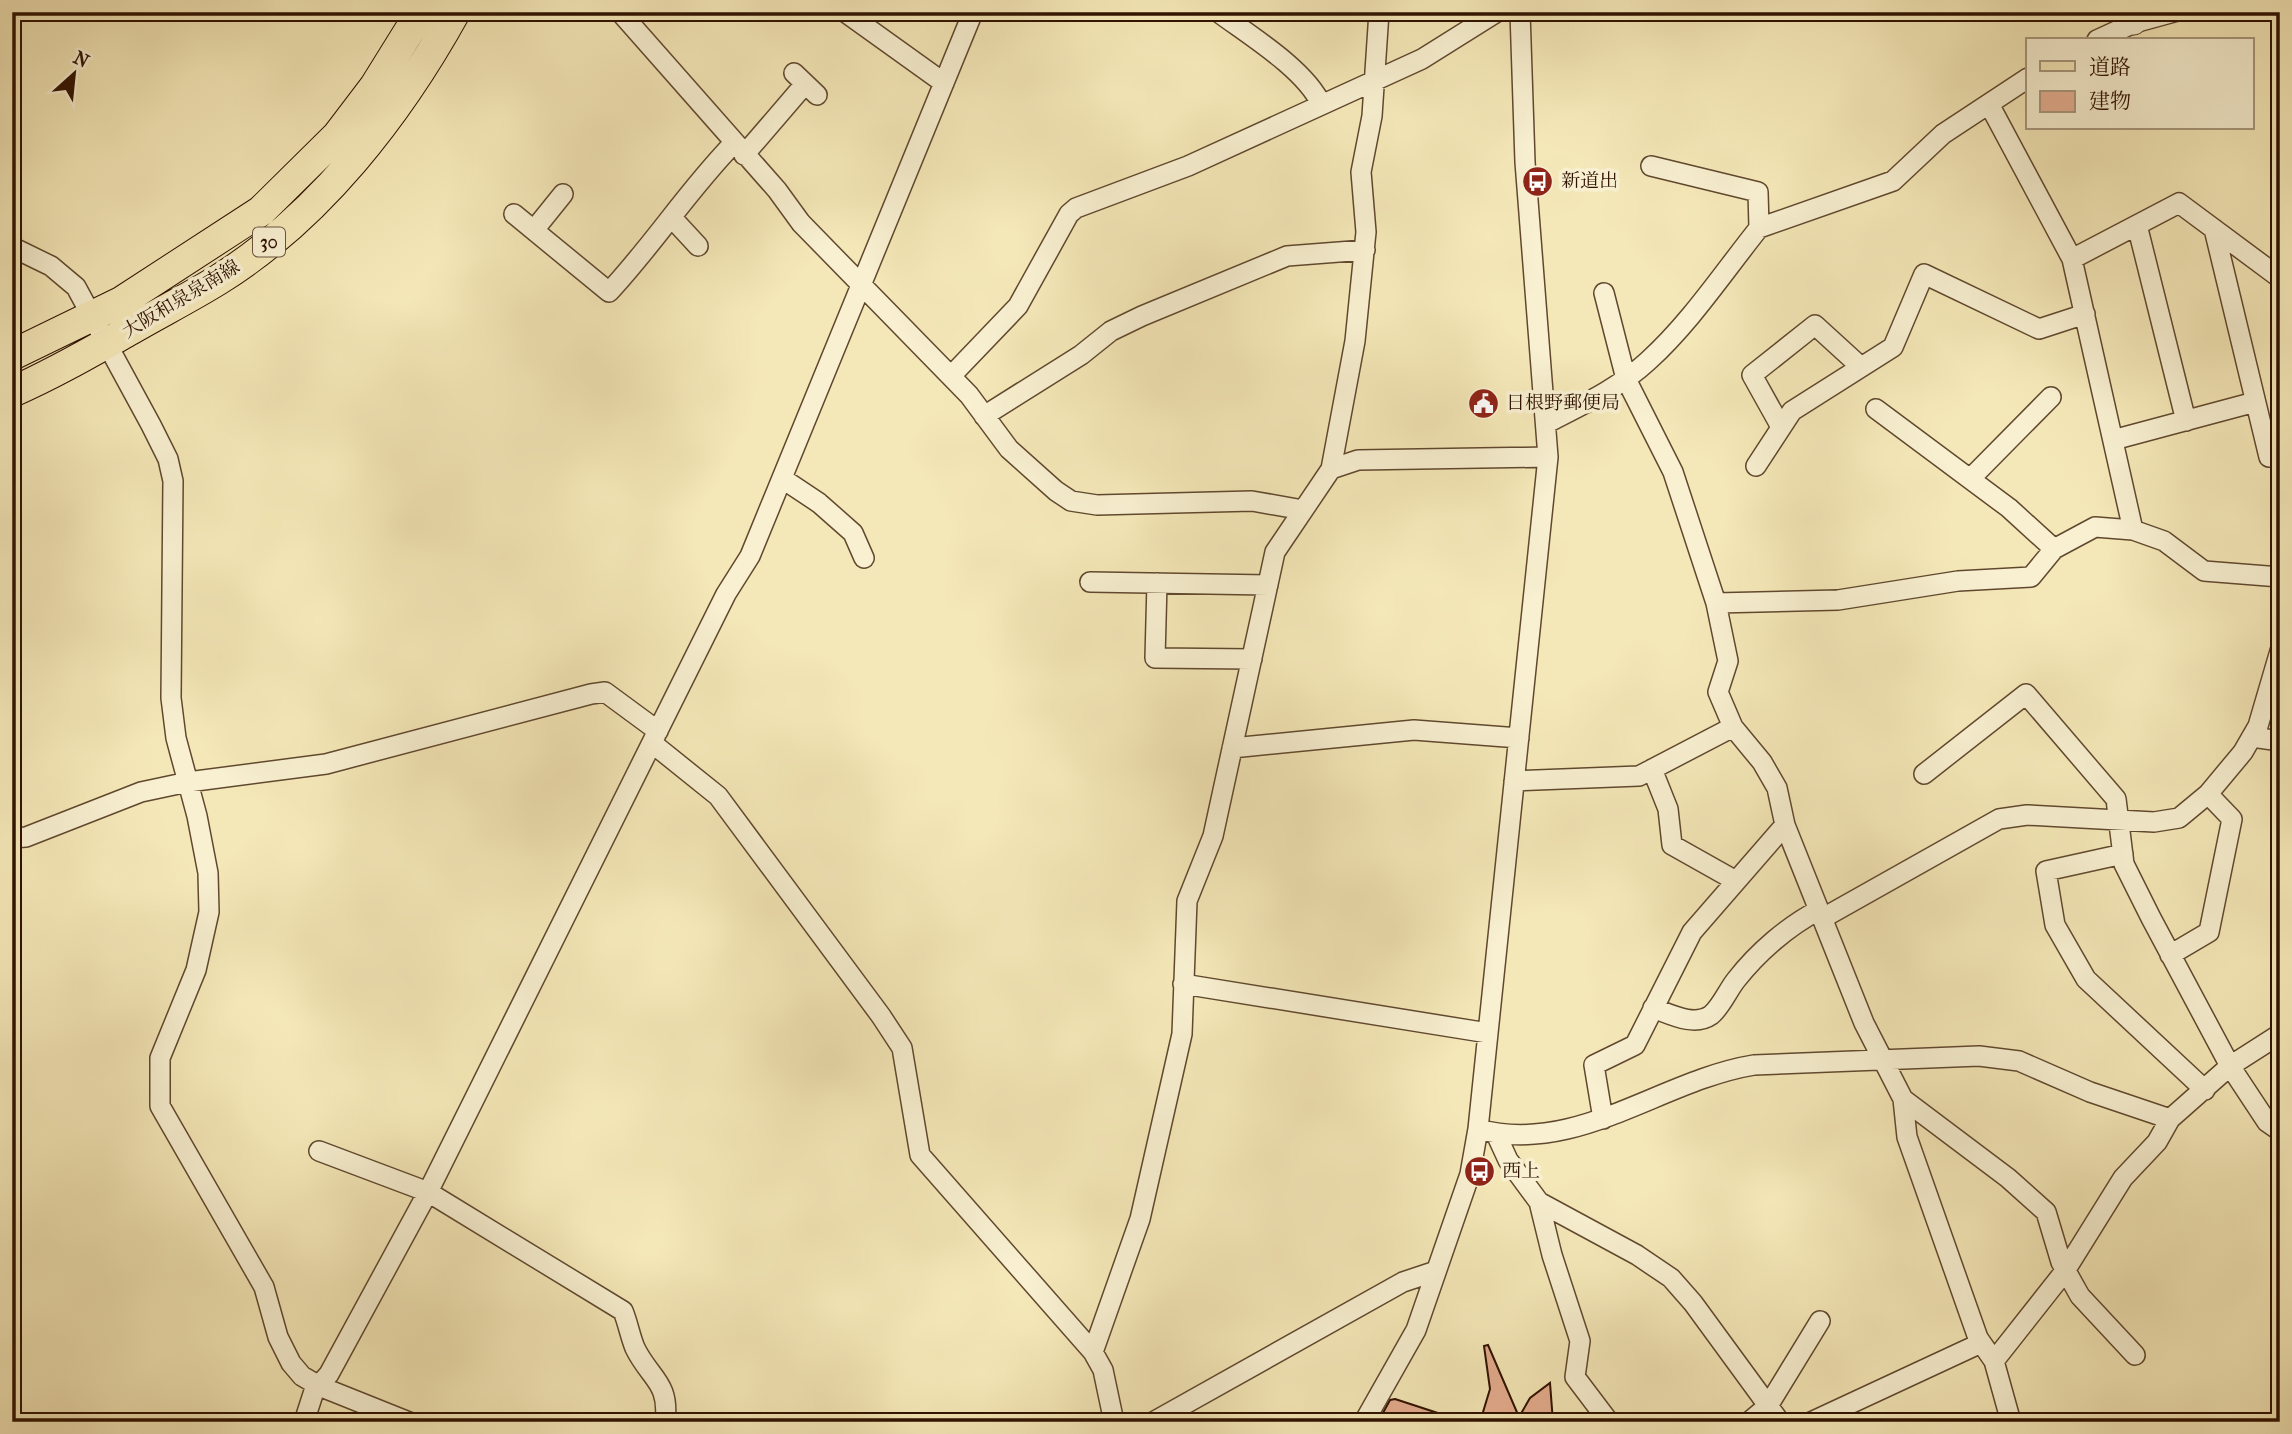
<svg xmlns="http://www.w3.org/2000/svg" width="2292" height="1434" font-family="'IM FELL French Canon','Noto Serif JP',serif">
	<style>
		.building { fill: #e5ae90; stroke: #2f1200; stroke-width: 2 }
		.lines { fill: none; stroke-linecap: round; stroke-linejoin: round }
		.minor-casing { stroke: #60482e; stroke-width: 22 }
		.tertiary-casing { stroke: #60482e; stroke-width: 25 }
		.primary-casing { stroke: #2f1200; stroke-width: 32 }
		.minor { stroke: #f8f0d1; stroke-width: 19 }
		.tertiary { stroke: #f8f0d1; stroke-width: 23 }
		.primary { stroke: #f5e8b8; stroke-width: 30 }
		.labels { text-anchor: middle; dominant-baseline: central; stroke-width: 7; stroke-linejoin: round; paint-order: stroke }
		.shield { fill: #f8f0d1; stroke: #6b553f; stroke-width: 2 }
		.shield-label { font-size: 18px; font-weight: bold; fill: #2f1200 }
		.poi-label { font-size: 19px; fill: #2f1200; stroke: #f8f0d1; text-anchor: start }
		.street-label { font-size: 19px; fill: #2f1200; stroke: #f8f0d1 }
	</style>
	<rect width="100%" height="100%" fill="#f5e8b8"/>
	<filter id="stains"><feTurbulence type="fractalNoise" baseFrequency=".00286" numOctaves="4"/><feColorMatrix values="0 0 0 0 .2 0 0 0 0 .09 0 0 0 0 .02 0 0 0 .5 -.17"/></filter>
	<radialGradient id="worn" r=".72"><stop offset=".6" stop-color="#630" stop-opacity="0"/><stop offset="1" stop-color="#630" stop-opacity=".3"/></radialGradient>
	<!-- building -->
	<path class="building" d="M1488,1345L1519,1417L1530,1398L1550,1383L1553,1422H1480L1490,1389L1484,1346Z
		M1395,1399L1456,1419L1455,1422H1378L1390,1400Z"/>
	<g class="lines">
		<defs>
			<path id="minor" d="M620,12L777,190L801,223L969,395L1009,449L1056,491L1071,501L1097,505L1252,501L1303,510
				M845,12L944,83
				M1218,12C1249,35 1305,69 1321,104
				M2097,40L2134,23L2174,12
				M794,73L817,95
				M1989,104L2072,259L2133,530
				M744,155L805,84
				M1651,166L1758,192L1759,228L1893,181L1943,134L2028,78
				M514,214L609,292C653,245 689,189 734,143
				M673,219L698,246
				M2137,225L2186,421
				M2214,229L2269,457L2280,453
				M534,230L563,194
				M12,247L51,266L76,287L151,425L168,459L173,481L171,698L176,738L197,816L208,873L209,912L196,970L160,1058V1106L264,1287L278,1337L291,1363L302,1376L319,1386L409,1422
				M2072,259L2179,203L2280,278
				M1604,293L1626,379L1673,472L1716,603L1838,600L1958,581L2031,577L2054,549L2095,527L2133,530L2164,541L2204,571L2280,577
				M951,376L1018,306L1069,214L1076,208L1188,166L1422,59L1497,12
				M1876,409L2009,508L2054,549
				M984,416L1081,355L1111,331L1142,316L1287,256L1365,250
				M1547,423C1582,405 1619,388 1648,361C1690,323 1723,273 1759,228
				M1781,427L1752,375L1815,325L1861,367
				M2113,440L2255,402
				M1756,466L1792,411L1893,347L1924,274L2039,329L2085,314
				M1331,469L1358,460L1548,457
				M783,479L819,503L853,533L864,558
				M1970,479L2051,397
				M1090,582L1268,585
				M1157,583L1155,658L1252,659
				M1716,603L1728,661L1718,692L1733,727L1762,762L1777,788L1785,825L1864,1023L1903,1099L1907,1137L1978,1338L1994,1361
				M2252,737L2280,741
				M652,743L718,796L881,1016L902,1048L920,1155L1093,1352L1103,1370L1114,1422
				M1232,748L1414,730L1519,738
				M1652,769L1668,809L1672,845L1736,881
				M1924,774L2026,694L2116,799L2124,864L2151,918L2230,1066L2267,1122L2280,1131
				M1514,781L1639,776L1733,727
				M12,838L26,837L141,792L188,782L326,764L591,694L605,692L658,731
				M2123,854L2046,871L2055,925L2086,979L2205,1090
				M1823,918L1999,819L2027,815L2154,822L2179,818L2208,794L2243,752L2258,726L2280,651
				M2170,955L2209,932L2232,819L2208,794
				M1183,984L1488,1033
				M1653,1008C1670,1014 1694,1027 1711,1015C1721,1007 1728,990 1736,980C1758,952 1788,926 1819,910
				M1903,1099L2008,1178L2046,1212L2061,1262L2080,1296L2135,1355
				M1603,1119L1594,1065L1635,1045L1692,932L1785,825
				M1478,1129C1576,1156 1661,1080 1754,1065L1979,1056L2019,1061L2090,1092L2170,1119
				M1496,1134L1508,1160L1539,1202L1637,1255L1671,1278L1693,1303L1780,1422
				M319,1151L428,1192L623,1311C628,1323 630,1336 635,1348C650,1379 670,1382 665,1422
				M1539,1202L1552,1255L1580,1341L1575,1377L1609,1422
				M1093,1352L1140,1219L1150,1175L1182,1034L1187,901L1213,836L1275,552L1331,469L1355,341L1366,232L1361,172L1372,116L1379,12
				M304,1422L314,1391L329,1374L428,1192L726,594L750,556L973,12
				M1153,1422L1403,1282L1433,1272
				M1364,1422L1416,1330L1470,1174L1478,1129L1548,457L1525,162L1520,12
				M1749,1422L1768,1406L1820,1321
				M1811,1422L1981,1343
				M2011,1422L1994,1361L2065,1271L2123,1178L2157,1142L2170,1119L2230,1066L2280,1034"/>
			<path id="tertiary" d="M2127,12L2134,23"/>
			<path id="primary" d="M12,355L121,302L261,211L337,136L375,86L421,12
				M12,392C53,374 91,352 130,330C159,313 189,298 218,280C319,217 398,115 455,12"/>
		</defs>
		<!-- minor casing -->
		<use href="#minor" class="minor-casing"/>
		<!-- tertiary casing -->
		<use href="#tertiary" class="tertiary-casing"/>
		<!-- primary casing -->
		<use href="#primary" class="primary-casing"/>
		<!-- minor -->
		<use href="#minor" class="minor"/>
		<!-- tertiary -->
		<use href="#tertiary" class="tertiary"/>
		<!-- primary -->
		<use href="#primary" class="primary"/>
	</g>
	<!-- icons -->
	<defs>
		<symbol id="bus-disc" viewBox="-11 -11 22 22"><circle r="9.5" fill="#8f2418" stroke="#f8f0d1"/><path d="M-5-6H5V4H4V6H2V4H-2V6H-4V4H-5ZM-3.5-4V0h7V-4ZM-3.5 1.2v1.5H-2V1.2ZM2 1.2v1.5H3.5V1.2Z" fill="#fff"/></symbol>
		<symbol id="civic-disc" viewBox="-11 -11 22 22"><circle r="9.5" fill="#8f2418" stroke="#f8f0d1"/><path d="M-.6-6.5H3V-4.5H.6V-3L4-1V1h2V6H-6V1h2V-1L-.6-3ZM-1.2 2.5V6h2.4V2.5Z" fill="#fff"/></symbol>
	</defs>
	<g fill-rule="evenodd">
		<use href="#bus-disc" x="1520" y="164" width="35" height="35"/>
		<use href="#civic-disc" x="1466" y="386" width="35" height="35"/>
		<use href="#bus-disc" x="1462" y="1154" width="35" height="35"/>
	</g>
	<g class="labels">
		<!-- shield labels -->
		<rect class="shield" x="253" y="227.5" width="32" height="29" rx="5"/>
		<g class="shield-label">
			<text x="269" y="242">30</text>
		</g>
		<!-- poi labels -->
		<g class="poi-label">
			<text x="1561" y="181">新道出</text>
			<text x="1506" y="403">日根野郵便局</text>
			<text x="1502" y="1171">西上</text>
		</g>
		<!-- street labels -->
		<g class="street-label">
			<text transform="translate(181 299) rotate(-31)">大阪和泉泉南線</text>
		</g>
	</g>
	<!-- margin -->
	<rect width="2292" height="1434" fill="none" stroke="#f5e8b8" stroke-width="42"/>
	<rect x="14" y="14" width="2264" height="1406" fill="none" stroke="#2f1200" stroke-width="3.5"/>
	<rect x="21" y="21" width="2250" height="1392" fill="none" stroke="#2f1200" stroke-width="2"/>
	<!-- legend -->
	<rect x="2026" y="38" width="228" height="91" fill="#f8f0d1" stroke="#a8977d" stroke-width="2"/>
	<rect x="2040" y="61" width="35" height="10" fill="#f5e8b8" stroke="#a8977d" stroke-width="2"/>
	<text x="2089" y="74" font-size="21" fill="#2f1200">道路</text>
	<rect x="2040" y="91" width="35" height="21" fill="#e5ae90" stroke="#a8977d" stroke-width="2"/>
	<text x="2089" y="108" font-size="21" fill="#2f1200">建物</text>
	<!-- north arrow -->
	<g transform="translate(74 74) rotate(27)" stroke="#f8f0d1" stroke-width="5" paint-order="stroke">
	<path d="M0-5L12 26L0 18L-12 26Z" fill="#2f1200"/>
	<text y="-10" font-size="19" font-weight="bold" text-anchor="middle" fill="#2f1200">N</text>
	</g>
	<rect width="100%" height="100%" filter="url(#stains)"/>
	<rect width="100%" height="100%" fill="url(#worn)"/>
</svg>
